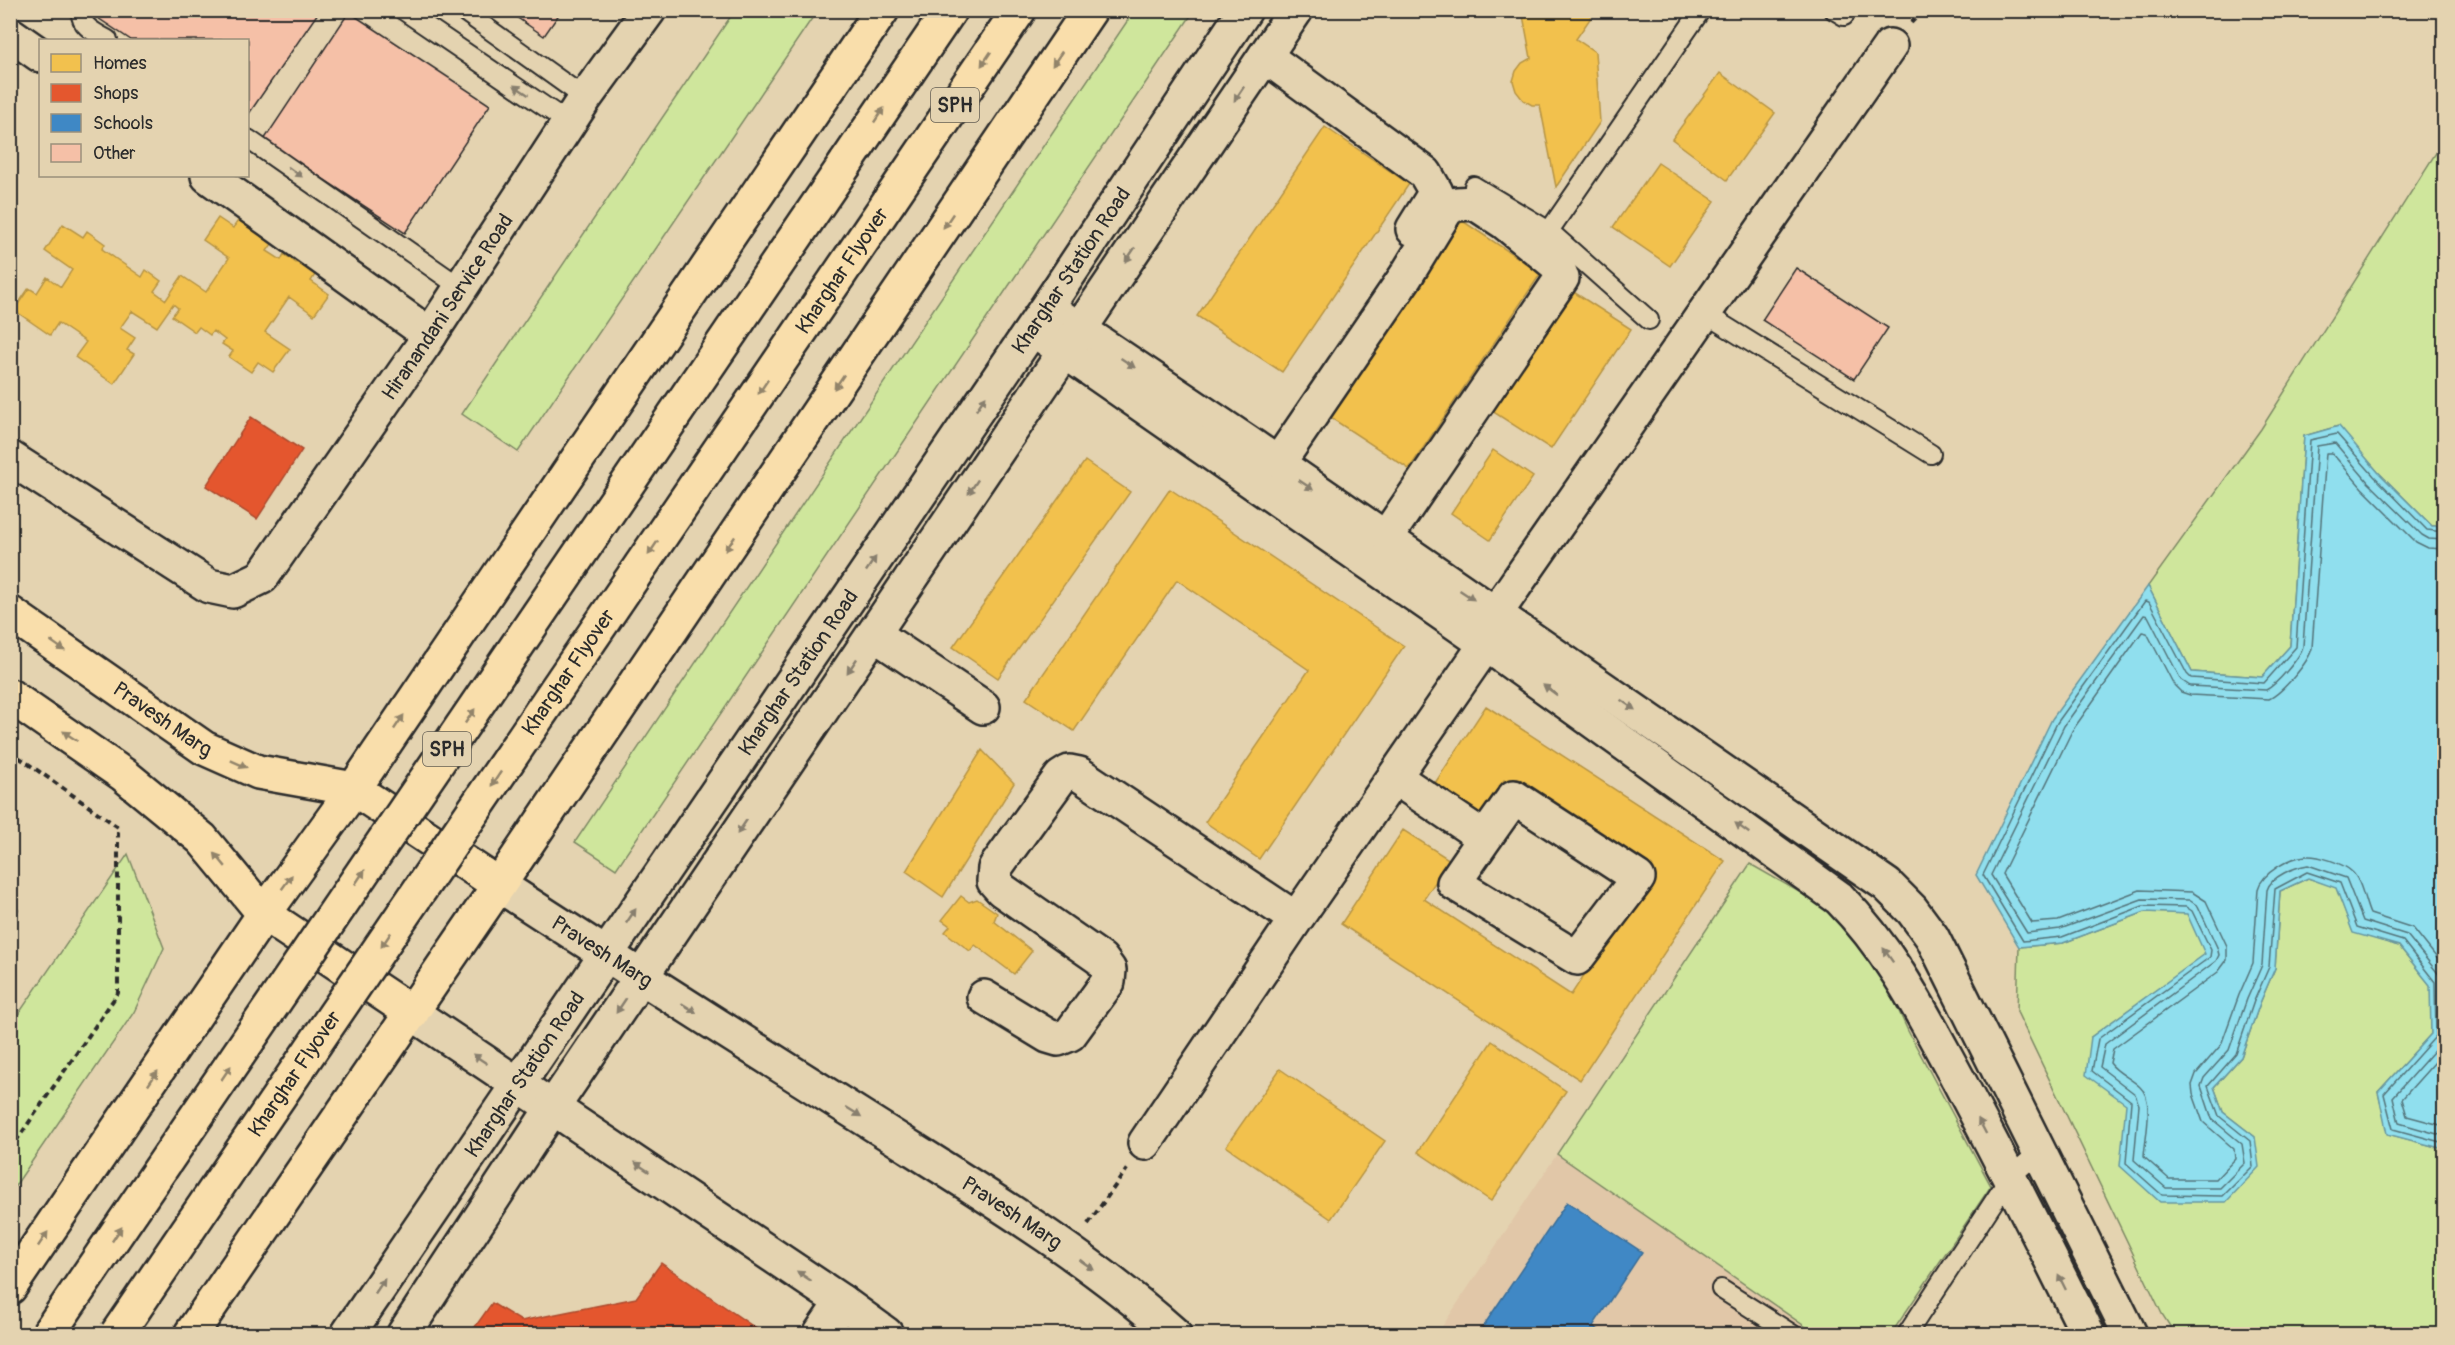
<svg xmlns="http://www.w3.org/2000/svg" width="2455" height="1345" font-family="Pangolin,sans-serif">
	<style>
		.built { fill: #e1c7a8 }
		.green { fill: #cfe69c; stroke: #7d8864; stroke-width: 1.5 }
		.water { fill: #90dfee; stroke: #6897a0; stroke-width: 1.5 }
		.homes { fill: #f2c14e; stroke: #b69444; stroke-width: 1.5 }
		.shops { fill: #e4572e; stroke: #ac4a2d; stroke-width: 1.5 }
		.schools { fill: #3f88c5; stroke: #396c97; stroke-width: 1.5 }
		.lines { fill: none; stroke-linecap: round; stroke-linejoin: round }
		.shore { stroke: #537379; stroke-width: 1.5 }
		.building { fill: #f5c0a7; stroke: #2b2b2b; stroke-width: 1.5 }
		.lane-casing { stroke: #2b2b2b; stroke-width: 22 }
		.street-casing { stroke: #2b2b2b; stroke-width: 38 }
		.secondary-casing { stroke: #2b2b2b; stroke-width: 38 }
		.primary-casing { stroke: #2b2b2b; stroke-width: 38 }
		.highway-casing { stroke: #2b2b2b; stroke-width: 38 }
		.path { stroke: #2b2b2b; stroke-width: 4; stroke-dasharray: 6 4.5; stroke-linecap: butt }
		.lane { stroke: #e4d3b0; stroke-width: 18 }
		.street { stroke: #e4d3b0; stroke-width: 33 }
		.secondary { stroke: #e4d3b0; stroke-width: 33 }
		.primary { stroke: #f9deab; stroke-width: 33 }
		.highway { stroke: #f9deab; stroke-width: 33 }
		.highway-bridge-casing { stroke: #2b2b2b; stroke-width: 38; stroke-linecap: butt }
		.highway-bridge { stroke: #f9deab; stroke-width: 33 }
		.oneway { fill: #92846b }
		.oneway2 { fill: #887f6e }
		.labels { text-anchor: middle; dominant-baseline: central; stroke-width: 6; stroke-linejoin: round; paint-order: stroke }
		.shield { fill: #e4d3b0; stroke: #625d53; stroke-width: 1.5 }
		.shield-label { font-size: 20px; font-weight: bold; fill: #2b2b2b }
		.street-label { font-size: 21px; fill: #2b2b2b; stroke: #e4d3b0 }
	</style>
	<rect width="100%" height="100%" fill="#e4d3b0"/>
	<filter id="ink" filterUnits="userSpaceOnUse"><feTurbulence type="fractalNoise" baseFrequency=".0167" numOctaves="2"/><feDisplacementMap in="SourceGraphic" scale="12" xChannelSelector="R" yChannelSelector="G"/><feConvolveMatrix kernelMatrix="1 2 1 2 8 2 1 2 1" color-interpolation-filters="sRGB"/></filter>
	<g filter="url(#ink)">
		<!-- built -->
		<path class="built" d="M1557,1154L1816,1334H1437Z"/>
		<!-- green -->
		<path class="green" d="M735,10L817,11L518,452L462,414Z
			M1134,11H1194L616,869L575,842Z
			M2444,140V526H2432L2378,472L2338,426L2304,436L2290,646L2262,677L2192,672L2148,586L2261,429Z
			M128,854L164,948L134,1012L11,1192V1025Z
			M1750,864L1836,913L1886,983L1908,1031L1991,1186L1891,1334H1816L1557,1154Z
			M2308,878L2336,887L2353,932L2399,946L2431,986V1034L2378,1092L2388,1134L2444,1149V1334H2175L2162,1314L2017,1012L2019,947L2063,943L2145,912L2187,913L2206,954L2091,1037L2255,1137L2223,1112L2214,1087L2241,1057L2260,1003L2275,968L2280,891Z"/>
		<!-- water -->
		<path class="water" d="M2339,426L2378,472L2432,526H2444V1149L2387,1134L2378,1092L2431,1034L2430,985L2399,946L2353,933L2336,888L2308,878L2280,891L2275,968L2260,1003L2241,1057L2214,1087L2223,1112L2255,1137L2259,1167L2226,1202H2160L2120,1166L2126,1104L2086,1075L2091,1037L2205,954L2187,914L2145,912L2063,943L2019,947L1976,875L2052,719L2148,586L2192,672L2262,677L2290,646L2304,436Z"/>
		<!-- homes -->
		<path class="homes" d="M1522,10H1596L1576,39L1595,52L1600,122L1556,187L1540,105H1532L1523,100L1516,91L1513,81L1516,71L1522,63L1531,58Z
			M1720,73L1775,113L1727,180L1672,139Z
			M1325,127L1409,184L1282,372L1197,316Z
			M1658,163L1715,201L1670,266L1613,227Z
			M242,215L265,232L262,237L272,244L267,251L281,260L284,254L296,263L300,257L318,270L311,281L329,294L314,315L289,297L265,332L290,349L273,372L258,362L251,372L229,357L233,351L222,344L225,340L213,331L210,335L199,327L195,332L172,316L178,308L173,304L157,327L132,311L120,328L135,338L127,350L134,354L114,384L75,357L86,342L58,323L50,335L14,310L29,288L37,293L47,277L61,287L72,270L45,251L63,224L83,237L87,231L105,244L102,249L142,277L146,270L161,281L154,291L166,300L182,276L206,292L229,258L203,240L218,218L233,228Z
			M1461,220L1541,273L1409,469L1328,416Z
			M1572,291L1631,329L1551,449L1492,411Z
			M1493,450L1533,477L1490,540L1451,513Z
			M1085,461L1130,492L998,678L953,647Z
			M1170,489L1404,646L1259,859L1205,822L1309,670L1177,580L1074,731L1026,699Z
			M1486,706L1725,861L1580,1080L1341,924L1403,830L1450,860L1424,899L1571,995L1650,875L1504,780L1476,822L1429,792Z
			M982,750L1014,783L943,897L906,871Z
			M961,896L969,902L977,899L997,913L994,921L1032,951L1014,974L975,945L970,951L945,932L950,926L942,920Z
			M1492,1041L1566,1091L1491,1201L1418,1152Z
			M1280,1069L1385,1141L1331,1219L1226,1146Z"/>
		<!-- shops -->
		<path class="shops" d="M251,417L302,450L257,519L206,486Z
			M661,1263L764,1334H470L492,1303L521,1321L636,1298Z"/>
		<!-- schools -->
		<path class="schools" d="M1567,1202L1642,1252L1593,1326L1605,1334H1478Z"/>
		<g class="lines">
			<!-- shore -->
			<path class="shore" d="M2444,532L2427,530L2374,476L2337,434L2310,440L2296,647L2264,683L2191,678L2187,674L2149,602L2145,601L2057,723L1983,875L2023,941L2062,937L2143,906L2186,907L2192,911L2211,950L2210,957L2098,1039L2092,1071L2131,1101L2126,1163L2162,1195L2223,1196L2253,1166L2250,1141L2219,1116L2208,1086L2236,1054L2254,1001L2269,967L2275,889L2307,872L2340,883L2357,927L2403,941L2435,982L2436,1036L2384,1094L2393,1129L2444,1143
				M2444,540L2429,539L2422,535L2368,482L2335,443L2317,446L2303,646C2301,657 2276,685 2266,690L2190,686L2181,680L2148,616L2144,615L2064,726L1991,875L2027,933L2060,929L2142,899L2189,900L2198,906L2217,947L2219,955L2216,961L2105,1044L2100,1067L2135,1094L2139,1105L2134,1160L2166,1188H2220L2245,1163L2242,1144L2212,1119L2201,1086L2204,1078L2229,1050L2247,999L2262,965L2267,890C2271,876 2295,867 2308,865L2346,878L2363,921L2407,935L2441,977L2444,985V1031
				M2444,549L2428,548L2416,542L2362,488L2332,453H2326L2312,648C2309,662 2282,693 2269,699L2190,695L2181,692L2174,685L2147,633L2142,632L2072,731L2002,874L2032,923L2058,921L2140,890L2192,892L2206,901L2227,946V960L2218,972L2113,1049L2110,1063C2117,1073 2131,1078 2140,1087C2155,1100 2145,1138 2144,1157L2169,1179H2216L2235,1159L2234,1149L2203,1122L2193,1094L2192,1085L2196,1074L2221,1045L2239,995L2253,963L2258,889C2262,873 2290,857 2306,856C2318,855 2342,863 2351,871C2362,880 2364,901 2370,914L2413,928L2444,967
				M2444,1034L2441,1043L2393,1097L2399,1123L2444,1136
				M2444,1052L2402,1099L2407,1116L2444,1126"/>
		</g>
		<!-- building -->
		<path class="building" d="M99,10H320L248,115V40H131L95,16Z
			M506,10H562L544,36Z
			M349,12L490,105L405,233L264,140Z
			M1796,268L1888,328L1854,379L1762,320Z
			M10,905L18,910L10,921Z"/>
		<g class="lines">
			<defs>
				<path id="lane" d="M81,10C79,26 96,33 108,40
					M403,10L569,123
					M462,10L585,98
					M1834,10L1844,16
					M248,139L460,287
					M1474,186L1549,231L1649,320
					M1549,231L1701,10
					M1704,313L1931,454
					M1721,1289L1792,1334
					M1907,1334L2010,1177L2040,1151"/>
				<path id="street" d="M10,34L40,55
					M1265,56L1425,173L1436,192L1413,229
					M208,176L430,335
					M1277,465L1406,276L1447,209L1457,204L1475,203L1504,222L1557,265L1562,278L1385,539
					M874,634L983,707
					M1394,777L1485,838L1454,883L1577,958L1638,878L1514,797L1485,838
					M984,997L1048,1036L1058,1039L1070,1034L1108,982L1109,970L1101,959L1002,890L994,881L995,868L1061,777L1069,772L1079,774L1296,919
					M1145,1143L1296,919L1486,644L1495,614L1890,46
					M820,1334L842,1302"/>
				<g id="secondary">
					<path d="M1061,317L1248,443L1887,885L1912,910L1932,937L2130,1334"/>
					<path d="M1047,339L1486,644L1839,898C1892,952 1922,1013 1958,1079C2003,1164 2046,1249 2088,1334"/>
					<path id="s1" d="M10,458L209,586L233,591L262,577L424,344L585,98L649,10"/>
					<path id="s2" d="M499,885C622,965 746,1044 870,1122C974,1188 1082,1252 1174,1334"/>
					<path d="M412,1013L842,1302L886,1334"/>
					<path id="s3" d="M348,1334L1047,307L1245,10"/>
					<path d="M404,1334L553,1107L1296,10"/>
				</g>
				<g id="primary">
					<path id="s4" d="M10,613L204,748L258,772L354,789L499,885"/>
					<path d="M10,696L124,775L202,839L264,914L412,1013"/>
				</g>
				<path id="highway" d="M846,163L950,10
					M890,200L1019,10
					M10,1287L264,914L354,789L882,10
					M191,1334L499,885L1090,10"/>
			</defs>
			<!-- lane casing -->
			<use href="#lane" class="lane-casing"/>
			<!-- street casing -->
			<use href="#street" class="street-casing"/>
			<!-- secondary casing -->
			<use href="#secondary" class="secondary-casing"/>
			<!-- primary casing -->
			<use href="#primary" class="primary-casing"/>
			<!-- highway casing -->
			<use href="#highway" class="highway-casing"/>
			<!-- path -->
			<path class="path" d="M1911,23L1923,10
				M10,751L118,827V993L10,1150
				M1088,1224L1127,1169"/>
			<!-- lane -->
			<use href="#lane" class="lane"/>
			<!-- street -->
			<use href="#street" class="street"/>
			<!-- secondary -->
			<use href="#secondary" class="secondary"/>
			<!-- primary -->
			<use href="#primary" class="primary"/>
			<!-- highway -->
			<use href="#highway" class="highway"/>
			<defs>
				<g id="highway-bridge">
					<path d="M48,1334L846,163"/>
					<path id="s5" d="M117,1334L890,200"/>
				</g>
			</defs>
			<!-- highway-bridge casing -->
			<use href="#highway-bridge" class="highway-bridge-casing"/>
			<!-- highway-bridge -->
			<use href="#highway-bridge" class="highway-bridge"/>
		</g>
		<!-- one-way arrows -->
		<defs><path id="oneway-solid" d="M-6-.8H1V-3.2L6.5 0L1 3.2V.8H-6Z" transform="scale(1.5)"/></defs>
		<g class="oneway">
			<use href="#oneway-solid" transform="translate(986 59) rotate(124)"/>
			<use href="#oneway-solid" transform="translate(1057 59) rotate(124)"/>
			<use href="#oneway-solid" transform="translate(879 115) rotate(-56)"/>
			<use href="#oneway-solid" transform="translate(948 221) rotate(124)"/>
			<use href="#oneway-solid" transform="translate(839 382) rotate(124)"/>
			<use href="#oneway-solid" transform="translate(763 387) rotate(124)"/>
			<use href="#oneway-solid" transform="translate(730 544) rotate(124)"/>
			<use href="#oneway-solid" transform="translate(653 548) rotate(124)"/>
			<use href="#oneway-solid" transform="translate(58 646) rotate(35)"/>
			<use href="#oneway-solid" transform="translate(470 716) rotate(-56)"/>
			<use href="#oneway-solid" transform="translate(399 722) rotate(-56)"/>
			<use href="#oneway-solid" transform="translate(70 736) rotate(-146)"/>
			<use href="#oneway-solid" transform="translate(239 764) rotate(24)"/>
			<use href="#oneway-solid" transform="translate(496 779) rotate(124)"/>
			<use href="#oneway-solid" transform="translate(220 860) rotate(-130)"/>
			<use href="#oneway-solid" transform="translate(360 877) rotate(-56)"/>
			<use href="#oneway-solid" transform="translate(287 882) rotate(-54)"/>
			<use href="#oneway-solid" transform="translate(386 940) rotate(124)"/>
			<use href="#oneway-solid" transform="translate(226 1073) rotate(-56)"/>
			<use href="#oneway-solid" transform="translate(153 1078) rotate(-56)"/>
			<use href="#oneway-solid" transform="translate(117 1234) rotate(-56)"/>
			<use href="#oneway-solid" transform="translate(43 1239) rotate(-56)"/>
		</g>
		<g class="oneway2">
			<use href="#oneway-solid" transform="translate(521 90) rotate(-146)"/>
			<use href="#oneway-solid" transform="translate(1239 94) rotate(124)"/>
			<use href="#oneway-solid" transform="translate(295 172) rotate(35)"/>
			<use href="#oneway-solid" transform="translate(1130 255) rotate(124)"/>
			<use href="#oneway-solid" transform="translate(1128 363) rotate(34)"/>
			<use href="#oneway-solid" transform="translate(981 403) rotate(-56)"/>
			<use href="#oneway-solid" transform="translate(1306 485) rotate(34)"/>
			<use href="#oneway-solid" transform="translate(973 487) rotate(124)"/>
			<use href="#oneway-solid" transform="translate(871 564) rotate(-56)"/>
			<use href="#oneway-solid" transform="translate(1467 595) rotate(34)"/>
			<use href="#oneway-solid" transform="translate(852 666) rotate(124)"/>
			<use href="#oneway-solid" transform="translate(1550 690) rotate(-144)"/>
			<use href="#oneway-solid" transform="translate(1628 705) rotate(35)"/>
			<use href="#oneway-solid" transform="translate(742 827) rotate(124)"/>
			<use href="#oneway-solid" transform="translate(1742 828) rotate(-144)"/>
			<use href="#oneway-solid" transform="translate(631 916) rotate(-56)"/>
			<use href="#oneway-solid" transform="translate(1888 955) rotate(-125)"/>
			<use href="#oneway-solid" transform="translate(621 1006) rotate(124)"/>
			<use href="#oneway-solid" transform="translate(689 1008) rotate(32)"/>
			<use href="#oneway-solid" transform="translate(480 1059) rotate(-146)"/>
			<use href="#oneway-solid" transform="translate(854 1112) rotate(32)"/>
			<use href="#oneway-solid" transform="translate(1982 1126) rotate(-118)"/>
			<use href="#oneway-solid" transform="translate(642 1167) rotate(-146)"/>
			<use href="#oneway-solid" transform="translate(1087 1265) rotate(35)"/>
			<use href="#oneway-solid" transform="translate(804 1276) rotate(-146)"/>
			<use href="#oneway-solid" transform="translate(2062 1282) rotate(-116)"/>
			<use href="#oneway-solid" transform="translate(380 1286) rotate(-56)"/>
		</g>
	</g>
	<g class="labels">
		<!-- shield labels -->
		<g class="shield">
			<rect x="931" y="88" width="48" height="34" rx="4.5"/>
			<rect x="423" y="732" width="48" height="34" rx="4.5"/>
		</g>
		<g class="shield-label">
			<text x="955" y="105">SPH</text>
			<text x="447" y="749">SPH</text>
		</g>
		<!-- street labels -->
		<g class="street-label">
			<text stroke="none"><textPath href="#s5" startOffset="1287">Kharghar Flyover</textPath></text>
			<text stroke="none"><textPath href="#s3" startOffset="1286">Kharghar Station Road</textPath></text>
			<text stroke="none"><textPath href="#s1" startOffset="621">Hiranandani Service Road</textPath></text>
			<text stroke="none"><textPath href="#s5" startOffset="801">Kharghar Flyover</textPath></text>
			<text stroke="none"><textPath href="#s3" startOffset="800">Kharghar Station Road</textPath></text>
			<text stroke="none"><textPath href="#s4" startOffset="186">Pravesh Marg</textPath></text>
			<text stroke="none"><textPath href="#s2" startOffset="123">Pravesh Marg</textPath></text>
			<text stroke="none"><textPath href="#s5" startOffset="315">Kharghar Flyover</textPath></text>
			<text stroke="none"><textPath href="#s3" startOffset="314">Kharghar Station Road</textPath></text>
			<text stroke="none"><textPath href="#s2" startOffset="609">Pravesh Marg</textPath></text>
		</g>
	</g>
	<!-- margin -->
	<rect width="2455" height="1345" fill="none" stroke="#e4d3b0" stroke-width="36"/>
	<rect x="18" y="18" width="2419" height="1309" fill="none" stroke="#2b2b2b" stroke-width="2" filter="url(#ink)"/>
	<!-- legend -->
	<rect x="39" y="39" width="210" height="138" fill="#e4d3b0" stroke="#9a907b" stroke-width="1.5"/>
	<rect x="51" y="54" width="30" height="18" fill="#f2c14e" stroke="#9a907b" stroke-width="1.5"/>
	<text x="93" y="69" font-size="18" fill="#2b2b2b">Homes</text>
	<rect x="51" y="84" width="30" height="18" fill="#e4572e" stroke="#9a907b" stroke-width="1.5"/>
	<text x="93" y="99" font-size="18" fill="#2b2b2b">Shops</text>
	<rect x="51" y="114" width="30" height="18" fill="#3f88c5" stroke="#9a907b" stroke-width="1.5"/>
	<text x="93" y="129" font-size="18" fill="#2b2b2b">Schools</text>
	<rect x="51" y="144" width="30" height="18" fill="#f5c0a7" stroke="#9a907b" stroke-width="1.5"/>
	<text x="93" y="159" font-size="18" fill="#2b2b2b">Other</text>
</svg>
